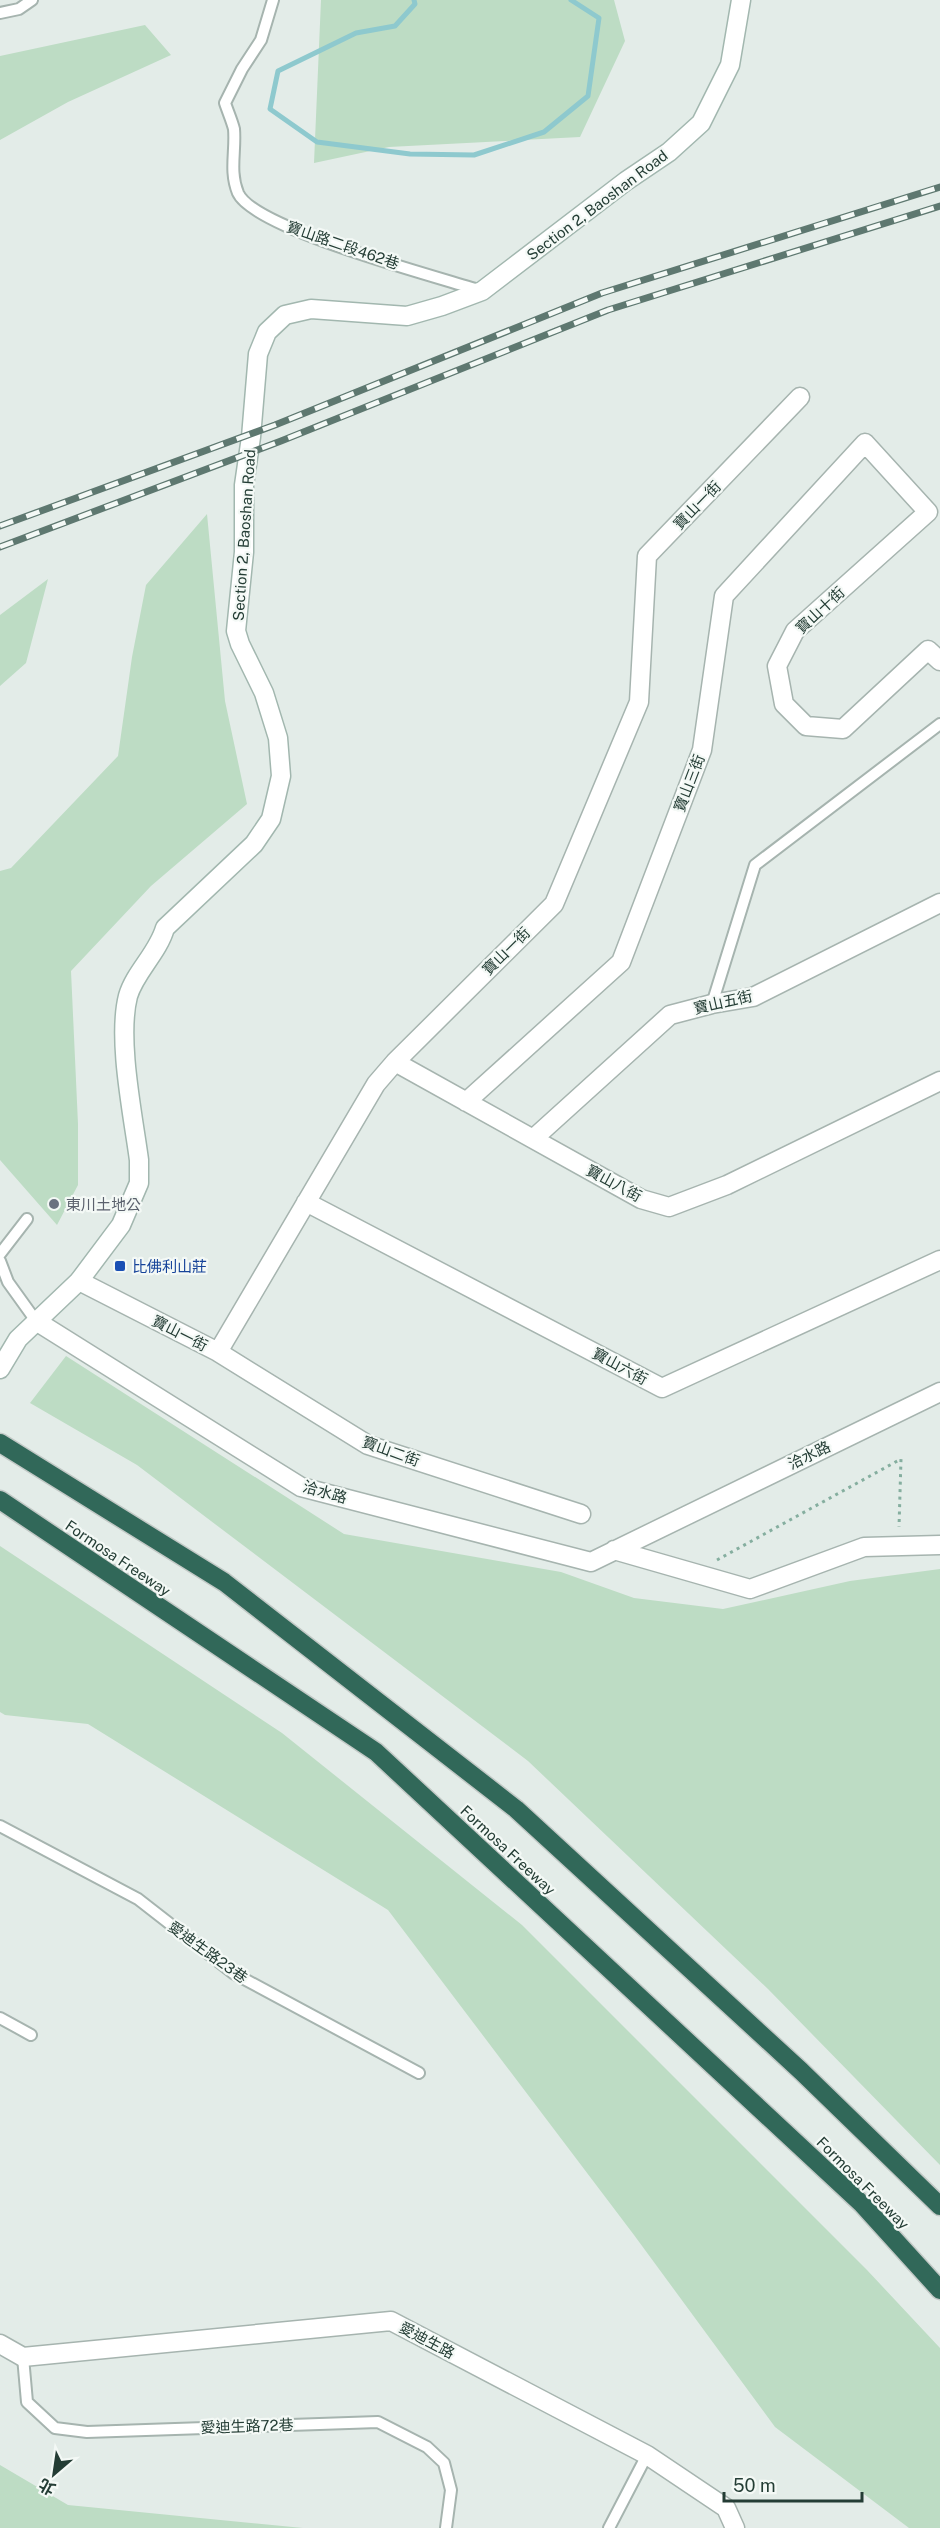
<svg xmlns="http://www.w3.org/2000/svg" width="940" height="2528" font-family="'Public Sans','Noto Sans TC',sans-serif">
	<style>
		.green { fill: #bddcc4 }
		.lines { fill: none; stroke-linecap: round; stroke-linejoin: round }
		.stream { stroke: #8ec9ce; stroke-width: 5 }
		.lane-casing { stroke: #a6b4af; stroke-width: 14 }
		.street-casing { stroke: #a6b4af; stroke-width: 21 }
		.secondary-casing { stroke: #a2b7af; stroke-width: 21 }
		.highway-casing { stroke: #c2c9c6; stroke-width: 21 }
		.path { stroke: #85ae9f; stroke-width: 3; stroke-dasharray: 3 4.5; stroke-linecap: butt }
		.lane { stroke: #fff; stroke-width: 10 }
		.street { stroke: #fff; stroke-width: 18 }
		.secondary { stroke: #fff; stroke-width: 18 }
		.highway { stroke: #316859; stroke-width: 18 }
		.rail-casing { stroke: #5e7870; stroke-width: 7 }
		.rail { stroke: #f4f9f6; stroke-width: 4.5; stroke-dasharray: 14; stroke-linecap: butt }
		.worship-dot { fill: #6b7280; stroke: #f4f9f6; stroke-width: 2 }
		.transit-dot { fill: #1a4fb4; stroke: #f4f9f6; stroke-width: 2 }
		.labels { text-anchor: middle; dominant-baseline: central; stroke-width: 4.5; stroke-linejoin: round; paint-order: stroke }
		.street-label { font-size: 15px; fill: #243d35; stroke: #f4f9f6 }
		.worship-label { font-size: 15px; fill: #5b616d; stroke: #f4f9f6; text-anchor: start }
		.transit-label { font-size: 15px; fill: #164399; stroke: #f4f9f6; text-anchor: start }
	</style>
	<rect width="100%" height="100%" fill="#e3ece8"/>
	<!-- green -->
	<path class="green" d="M321,0H614L625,41L580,137L389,147L314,163Z
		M145,25L171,55L68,102L0,140V56Z
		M207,514L225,701L247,804L151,886L71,971L78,1124V1185L57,1225L0,1160V871L11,868L118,756L132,657L146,585Z
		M48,579L26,663L0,686V615Z
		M66,1356L344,1534L561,1572L634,1598L723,1609L850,1581L940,1569V2165L768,1989L528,1761L137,1465L30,1403Z
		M0,1546L282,1733L522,1925L867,2270L940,2348V2528H909L775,2427L634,2235L388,1910L88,1724L5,1715L0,1712Z
		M0,2465L68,2505L303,2528H0Z"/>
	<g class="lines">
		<!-- stream -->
		<path class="stream" d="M414,0L415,4L395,26L356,33L278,71L270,109L317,142L410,154L474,155L544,132L588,96L599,18L571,0"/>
		<defs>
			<path id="lane" d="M273,0L261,40L242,69L225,103C228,112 232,121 234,129C236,151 229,171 238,193C254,229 438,277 482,291
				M0,13L19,9L32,0
				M712,1004L755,865L940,724
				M0,1254L27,1219
				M0,1261L8,1282L36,1321
				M0,1826L138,1899L233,1973L419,2073
				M0,2018L31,2035
				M23,2357L27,2402L55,2428L87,2432L378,2422L427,2447L444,2463L451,2490L446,2528
				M609,2528L647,2455"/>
			<path id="street" d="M395,1062L641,1199L669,1207L727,1185L940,1081
				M466,1102L621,962L702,750L724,596L865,443L928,512L795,631L777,666L784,704L806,726L843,729L928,650L940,661
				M533,1139L670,1015L712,1004L753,997L940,903
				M306,1202L662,1388L940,1260
				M79,1281L218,1352L376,1084L395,1062L554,904L639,702L647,556L800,397
				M36,1321L301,1487L591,1562L940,1392
				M218,1352L368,1445L581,1514
				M614,1550L750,1589L864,1547L940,1545
				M0,2344L23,2357L391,2321L647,2455L726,2508L735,2528"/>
			<path id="secondary" d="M0,1369L18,1339L79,1281L121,1225L139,1183V1160C133,1115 117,1039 128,996C135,972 158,953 165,928L254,844L271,819L281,776L278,738L264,693L240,644L236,631L244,552V485L251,437L258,354L267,332L285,315L311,309L407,316L442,306L482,291L626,181L669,152L701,123L730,65L741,0"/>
			<path id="highway" d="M0,1443L224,1582L516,1809L801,2071L940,2206
				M0,1500L376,1752L862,2204L940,2290"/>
		</defs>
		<!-- lane casing -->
		<use href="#lane" class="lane-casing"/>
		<!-- street casing -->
		<use href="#street" class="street-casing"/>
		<!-- secondary casing -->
		<use href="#secondary" class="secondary-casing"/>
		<!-- highway casing -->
		<use href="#highway" class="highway-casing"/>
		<!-- path -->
		<path class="path" d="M717,1560L901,1459L899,1527"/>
		<!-- lane -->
		<use href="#lane" class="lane"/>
		<!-- street -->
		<use href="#street" class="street"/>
		<!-- secondary -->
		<use href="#secondary" class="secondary"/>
		<!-- highway -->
		<use href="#highway" class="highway"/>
		<defs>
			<path id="rail" d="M0,526L275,425L602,293L940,187
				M0,547L281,441L608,310L940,206"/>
		</defs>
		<!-- rail casing -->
		<use href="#rail" class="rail-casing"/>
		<!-- rail -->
		<use href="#rail" class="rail"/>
	</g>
	<!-- markers -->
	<circle class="worship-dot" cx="54" cy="1204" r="6"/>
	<rect class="transit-dot" x="114" y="1260" width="12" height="12" rx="3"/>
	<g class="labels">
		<!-- street labels -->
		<g class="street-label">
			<text transform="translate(597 205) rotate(-37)">Section 2, Baoshan Road</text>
			<text transform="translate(343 245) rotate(19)">寶山路二段462巷</text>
			<text transform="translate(697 505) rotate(-46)">寶山一街</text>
			<text transform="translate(244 535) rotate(-86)">Section 2, Baoshan Road</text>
			<text transform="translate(820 610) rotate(-43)">寶山十街</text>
			<text transform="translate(689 783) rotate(-69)">寶山三街</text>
			<text transform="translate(506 951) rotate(-45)">寶山一街</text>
			<text transform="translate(723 1002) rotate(-13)">寶山五街</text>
			<text transform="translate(614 1183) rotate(28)">寶山八街</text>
			<text transform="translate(180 1333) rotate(27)">寶山一街</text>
			<text transform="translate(620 1366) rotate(28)">寶山六街</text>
			<text transform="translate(391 1451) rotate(20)">寶山二街</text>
			<text transform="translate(809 1455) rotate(-26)">洽水路</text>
			<text transform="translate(325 1492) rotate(16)">洽水路</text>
			<text transform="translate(118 1558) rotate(34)">Formosa Freeway</text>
			<text transform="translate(508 1850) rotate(43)">Formosa Freeway</text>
			<text transform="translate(208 1952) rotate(36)">愛迪生路23巷</text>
			<text transform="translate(863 2183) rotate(45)">Formosa Freeway</text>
			<text transform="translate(427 2340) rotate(28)">愛迪生路</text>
			<text transform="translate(247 2426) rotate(-2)">愛迪生路72巷</text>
		</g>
		<!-- worship labels -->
		<g class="worship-label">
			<text x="66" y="1204">東川土地公</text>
		</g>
		<!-- transit labels -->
		<g class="transit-label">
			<text x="132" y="1266">比佛利山莊</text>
		</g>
	</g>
	<!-- north arrow -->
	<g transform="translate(54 2474) rotate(209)" stroke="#f4f9f6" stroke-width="4.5" paint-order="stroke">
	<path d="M0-4.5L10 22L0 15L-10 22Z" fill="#243d35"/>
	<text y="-9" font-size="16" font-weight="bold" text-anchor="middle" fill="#243d35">北</text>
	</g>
	<!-- scale -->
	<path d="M724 2492v9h138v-9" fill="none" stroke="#243d35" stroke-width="3"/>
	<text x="733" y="2492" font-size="18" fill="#243d35" stroke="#f4f9f6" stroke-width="4.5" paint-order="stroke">50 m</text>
</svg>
